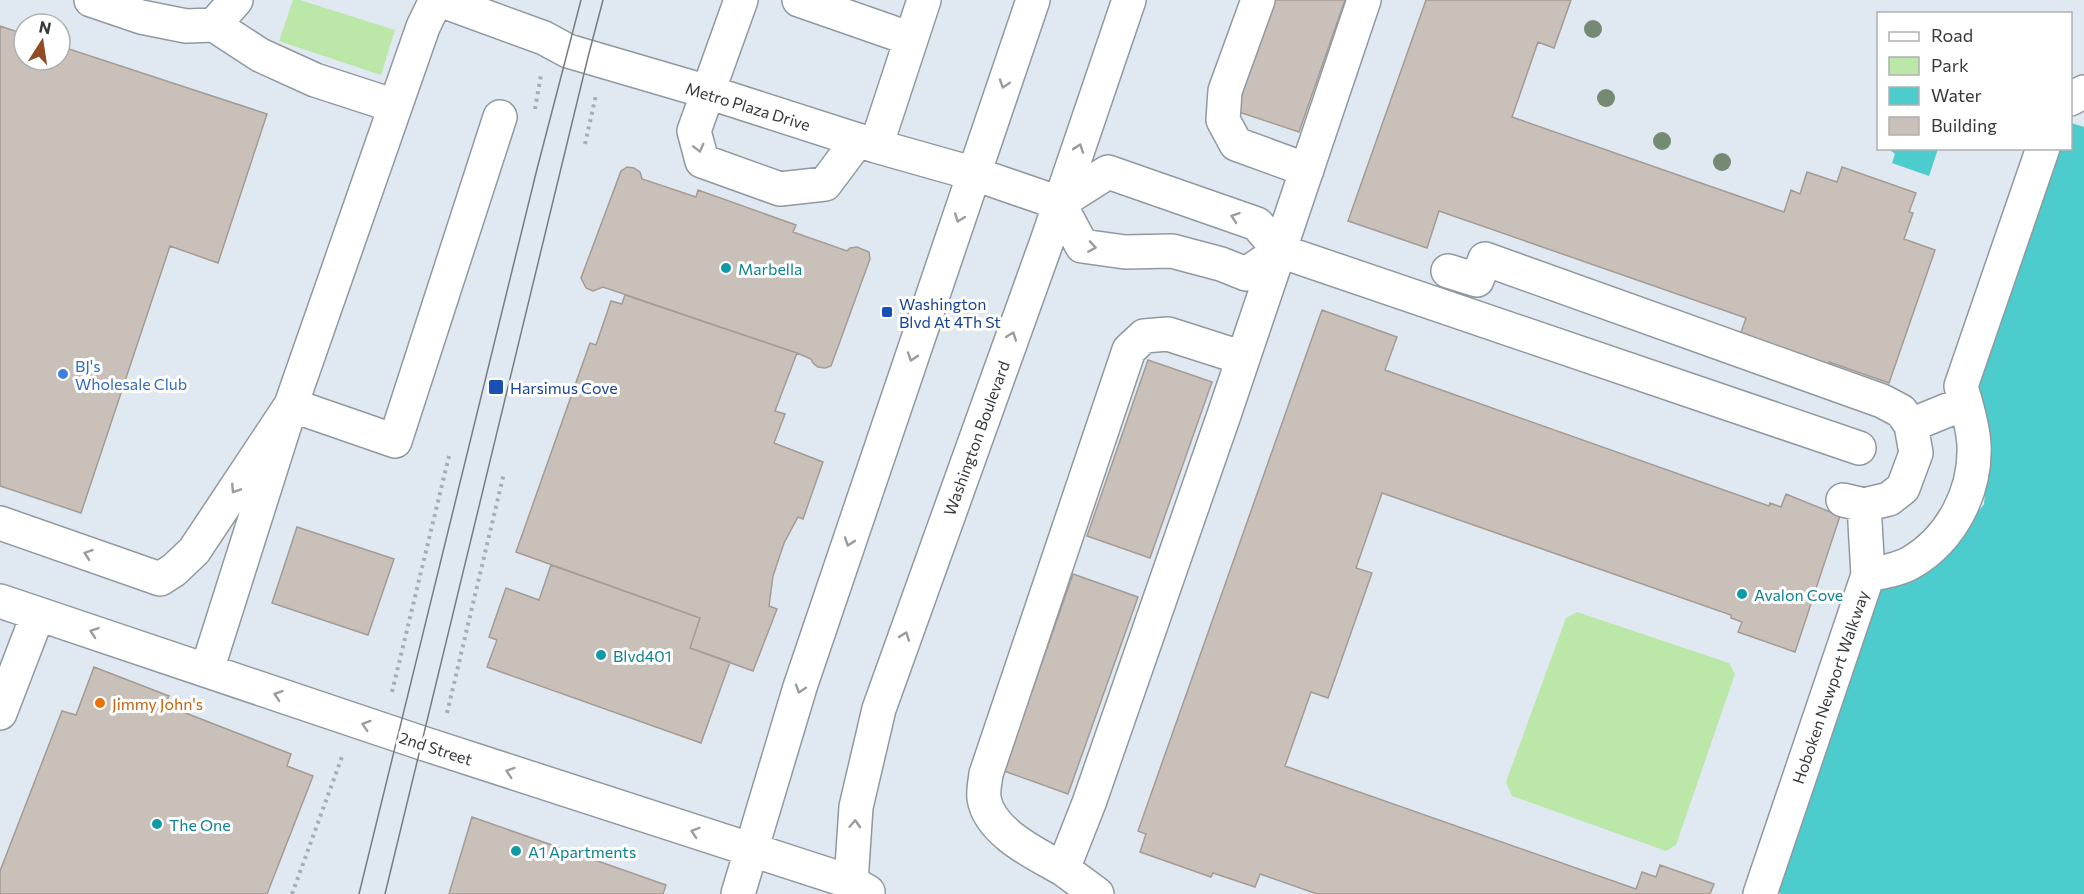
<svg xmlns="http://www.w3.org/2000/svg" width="2084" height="894" font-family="Commissioner,sans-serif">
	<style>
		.green { fill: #bbe7a8 }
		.water { fill: #4ccccc }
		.building { fill: #cac0ba; stroke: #a49b95; stroke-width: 1.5 }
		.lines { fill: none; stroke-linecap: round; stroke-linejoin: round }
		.minor-casing { stroke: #9199a0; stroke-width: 36 }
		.path { stroke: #a6adb3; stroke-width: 4; stroke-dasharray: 3 4.5; stroke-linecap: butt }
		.minor { stroke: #fff; stroke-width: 33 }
		.tram { stroke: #777c81; stroke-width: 1.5 }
		.tree { fill: #758a72 }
		.oneway { stroke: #9a9c9e }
		.culture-dot { fill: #0f9aa8; stroke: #fff; stroke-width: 2 }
		.transit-dot { fill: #1a4fb4; stroke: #fff; stroke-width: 2 }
		.shop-dot { fill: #3f7fe0; stroke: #fff; stroke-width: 2 }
		.food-dot { fill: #e8710a; stroke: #fff; stroke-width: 2 }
		.labels { text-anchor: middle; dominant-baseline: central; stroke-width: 6; stroke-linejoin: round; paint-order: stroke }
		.street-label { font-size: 16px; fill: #36393c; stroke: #fff }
		.culture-label { font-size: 16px; fill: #0d838f; stroke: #fff; text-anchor: start }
		.transit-label { font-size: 16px; fill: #164399; stroke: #fff; text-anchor: start }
		.shop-label { font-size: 16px; fill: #366cbe; stroke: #fff; text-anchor: start }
		.food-label { font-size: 16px; fill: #c56008; stroke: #fff; text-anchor: start }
	</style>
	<rect width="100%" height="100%" fill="#e0e9f1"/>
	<!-- green -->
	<path class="green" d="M293,0H300L395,30L381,75L279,41Z
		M1577,612L1729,663L1735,674L1676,845L1666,851L1512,796L1506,782L1566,618Z"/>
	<!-- water -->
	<path class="water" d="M2071,123L2084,127V894H1782L1776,892L1879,590L1944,558L1984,504L1989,452L1977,394L2057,149L2070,148Z
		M1889,149H1938L1929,176L1892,163L1895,154Z"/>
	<!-- building -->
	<path class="building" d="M1274,0H1345L1299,132L1236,111Z
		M1426,0H1571L1554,48L1538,42L1512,117L1784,212L1791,190L1800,194L1807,172L1837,182L1842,167L1916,193L1909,212L1913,213L1904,239L1935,250L1889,383L1829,362L1827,369L1739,338L1746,318L1439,211L1427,248L1348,221Z
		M0,26L24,34V60H60V46L267,114L218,263L170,246L81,513L0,486Z
		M627,167L634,168L640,172L642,179L696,197L698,190L796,225L793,232L847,251L850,248L857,247L869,252L870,259L831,366L825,368L818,367L813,363L811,359L797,353L603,287L593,291L586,288L581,278L621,171Z
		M625,295L797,353L775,411L785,414L774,443L823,462L803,519L798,517L784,543L773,576L769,606L777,609L753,671L690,648L700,618L516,552L590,343L596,345L611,301L622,304Z
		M1322,310L1397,337L1385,370L1769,506L1770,503L1781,507L1786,494L1840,516L1795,652L1738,632L1742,622L1731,618V615L1382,493L1356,568L1372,573L1328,698L1311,692L1285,766L1636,889L1642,872L1656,877L1660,865L1714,884L1710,894H1317L1260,874L1255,887L1213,873L1211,877L1140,852L1146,834L1138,831Z
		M1148,360L1212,382L1150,558L1087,536Z
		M297,527L394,559L368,635L272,603Z
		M551,565L700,618L690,648L730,662L701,743L487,667L497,640L489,637L506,588L539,600Z
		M1073,574L1138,597L1068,794L1004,771Z
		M94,667L169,696L165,705L291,754L287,766L313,776L267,894H0V871L62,711L76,715Z
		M472,817L666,885L663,894H449Z"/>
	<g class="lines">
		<defs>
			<path id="minor" d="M91,0L141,17L186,26L214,25L236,0
				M440,0L544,38L568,51L708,92L876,146L975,174L1059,203
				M741,0L694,131L702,161L780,189L825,184L858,140
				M799,0L911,39
				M1258,0L1225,91L1223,120L1236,144L1307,170
				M214,25L260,55L315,80L395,106
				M2070,99L2084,92
				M876,146L924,0
				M1059,203L1108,172L1257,224L1280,251L1859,448
				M1059,203L1082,246L1125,252L1172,251L1221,264L1246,274L1280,251
				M1448,271L1477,280L1485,259L1882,401L1901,411L1911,425L1916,453L1903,488L1889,499L1864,505L1843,500
				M1911,425L1965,403
				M1864,505L1868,575
				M0,523L160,579L174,570L194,551L291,405L395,441L500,117
				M0,601L422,743L851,882L868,892
				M207,670L291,405L423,27L436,0
				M0,713L38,614
				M1063,869C1036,854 989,832 984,798C983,791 985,782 986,774L1129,350L1144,336L1168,334L1243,358
				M738,894L800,687L1033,0
				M853,894L851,882L856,807L879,709L1047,241L1129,0
				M1097,894L1063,869L1089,803L1224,415L1364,0
				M1760,894L1868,575C1882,572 1899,570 1912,562C1952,538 1976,491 1974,445C1973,424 1966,405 1961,386L2043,148"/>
		</defs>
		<!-- minor casing -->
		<use href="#minor" class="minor-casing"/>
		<!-- path -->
		<path class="path" d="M535,109L541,75
			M585,144L596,95
			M392,692L449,456
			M447,713L504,473
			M292,894L343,754"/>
		<!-- minor -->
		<use href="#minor" class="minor"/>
		<!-- tram -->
		<path class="tram" d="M359,894L537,169L581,0
			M385,894L588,57L603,0"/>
	</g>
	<!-- trees -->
	<g class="tree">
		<circle cx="1593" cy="29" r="9"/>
		<circle cx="1606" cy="98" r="9"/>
		<circle cx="1662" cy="141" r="9"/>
		<circle cx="1722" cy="162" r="9"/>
	</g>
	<!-- one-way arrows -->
	<defs><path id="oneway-chevron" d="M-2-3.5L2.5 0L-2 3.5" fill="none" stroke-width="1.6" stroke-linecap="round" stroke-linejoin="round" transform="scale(1.5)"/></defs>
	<g class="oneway">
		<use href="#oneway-chevron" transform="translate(1004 84) rotate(108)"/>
		<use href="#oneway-chevron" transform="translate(699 148) rotate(76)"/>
		<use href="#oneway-chevron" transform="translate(1079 148) rotate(-71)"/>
		<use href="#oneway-chevron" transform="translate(1235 217) rotate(-161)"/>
		<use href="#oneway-chevron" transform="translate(959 218) rotate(110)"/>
		<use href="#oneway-chevron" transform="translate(1092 247) rotate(9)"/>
		<use href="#oneway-chevron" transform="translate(1012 336) rotate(-70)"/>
		<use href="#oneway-chevron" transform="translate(912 357) rotate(109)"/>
		<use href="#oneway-chevron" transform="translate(235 489) rotate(123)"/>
		<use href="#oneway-chevron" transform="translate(849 542) rotate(109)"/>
		<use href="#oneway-chevron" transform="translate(88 554) rotate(-161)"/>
		<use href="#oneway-chevron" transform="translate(94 632) rotate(-161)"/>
		<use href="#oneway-chevron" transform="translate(905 636) rotate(-70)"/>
		<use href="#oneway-chevron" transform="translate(800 689) rotate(108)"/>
		<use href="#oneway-chevron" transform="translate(278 695) rotate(-161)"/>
		<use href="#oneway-chevron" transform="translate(366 725) rotate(-162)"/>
		<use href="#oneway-chevron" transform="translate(510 772) rotate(-162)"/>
		<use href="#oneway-chevron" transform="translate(855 824) rotate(-87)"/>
		<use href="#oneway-chevron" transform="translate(695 832) rotate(-162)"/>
	</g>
	<!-- markers -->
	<g class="culture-dot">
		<circle cx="726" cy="268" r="6"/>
		<circle cx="1742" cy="594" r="6"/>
		<circle cx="601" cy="655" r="6"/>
		<circle cx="157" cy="824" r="6"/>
		<circle cx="516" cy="851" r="6"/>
	</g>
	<g class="transit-dot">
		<rect x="881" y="306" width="12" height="12" rx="3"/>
		<rect x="488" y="379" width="16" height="16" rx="3"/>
	</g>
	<circle class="shop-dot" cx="63" cy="374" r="6"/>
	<circle class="food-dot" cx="100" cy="703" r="6"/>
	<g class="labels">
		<!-- street labels -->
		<g class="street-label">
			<text transform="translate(748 106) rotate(17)">Metro Plaza Drive</text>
			<text transform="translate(976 438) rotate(-70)">Washington Boulevard</text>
			<text transform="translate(1830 687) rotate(-71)">Hoboken Newport Walkway</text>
			<text transform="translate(436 748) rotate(18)">2nd Street</text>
		</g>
		<!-- culture labels -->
		<g class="culture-label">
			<text x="738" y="268">Marbella</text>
			<text x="1754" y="594">Avalon Cove</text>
			<text x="613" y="655">Blvd401</text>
			<text x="169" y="824">The One</text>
			<text x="528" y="851">A1 Apartments</text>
		</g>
		<!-- transit labels -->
		<g class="transit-label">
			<text x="899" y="303">Washington<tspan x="899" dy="18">Blvd At 4Th St</tspan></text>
			<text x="510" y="387">Harsimus Cove</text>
		</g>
		<!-- shop labels -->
		<g class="shop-label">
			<text x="75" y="365">BJ's<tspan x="75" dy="18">Wholesale Club</tspan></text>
		</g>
		<!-- food labels -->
		<g class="food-label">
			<text x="112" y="703">Jimmy John's</text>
		</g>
	</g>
	<!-- legend -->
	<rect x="1877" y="12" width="195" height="138" fill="#ffffff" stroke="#afb0b1" stroke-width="1.5"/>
	<rect x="1889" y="32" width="30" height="9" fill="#ffffff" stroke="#afb0b1" stroke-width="1.5"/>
	<text x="1931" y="42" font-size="18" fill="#36393c">Road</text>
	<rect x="1889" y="57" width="30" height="18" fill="#bbe7a8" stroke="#afb0b1" stroke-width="1.5"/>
	<text x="1931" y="72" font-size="18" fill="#36393c">Park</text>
	<rect x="1889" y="87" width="30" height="18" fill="#4ccccc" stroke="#afb0b1" stroke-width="1.5"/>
	<text x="1931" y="102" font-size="18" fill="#36393c">Water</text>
	<rect x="1889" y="117" width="30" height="18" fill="#cac0ba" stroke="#afb0b1" stroke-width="1.5"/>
	<text x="1931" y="132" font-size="18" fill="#36393c">Building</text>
	<!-- north arrow -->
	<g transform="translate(42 42) rotate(12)"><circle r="28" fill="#ffffff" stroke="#afb0b1" stroke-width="1.5"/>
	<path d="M0-4.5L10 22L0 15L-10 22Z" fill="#924c25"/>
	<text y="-9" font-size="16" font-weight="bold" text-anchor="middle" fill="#36393c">N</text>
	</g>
</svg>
